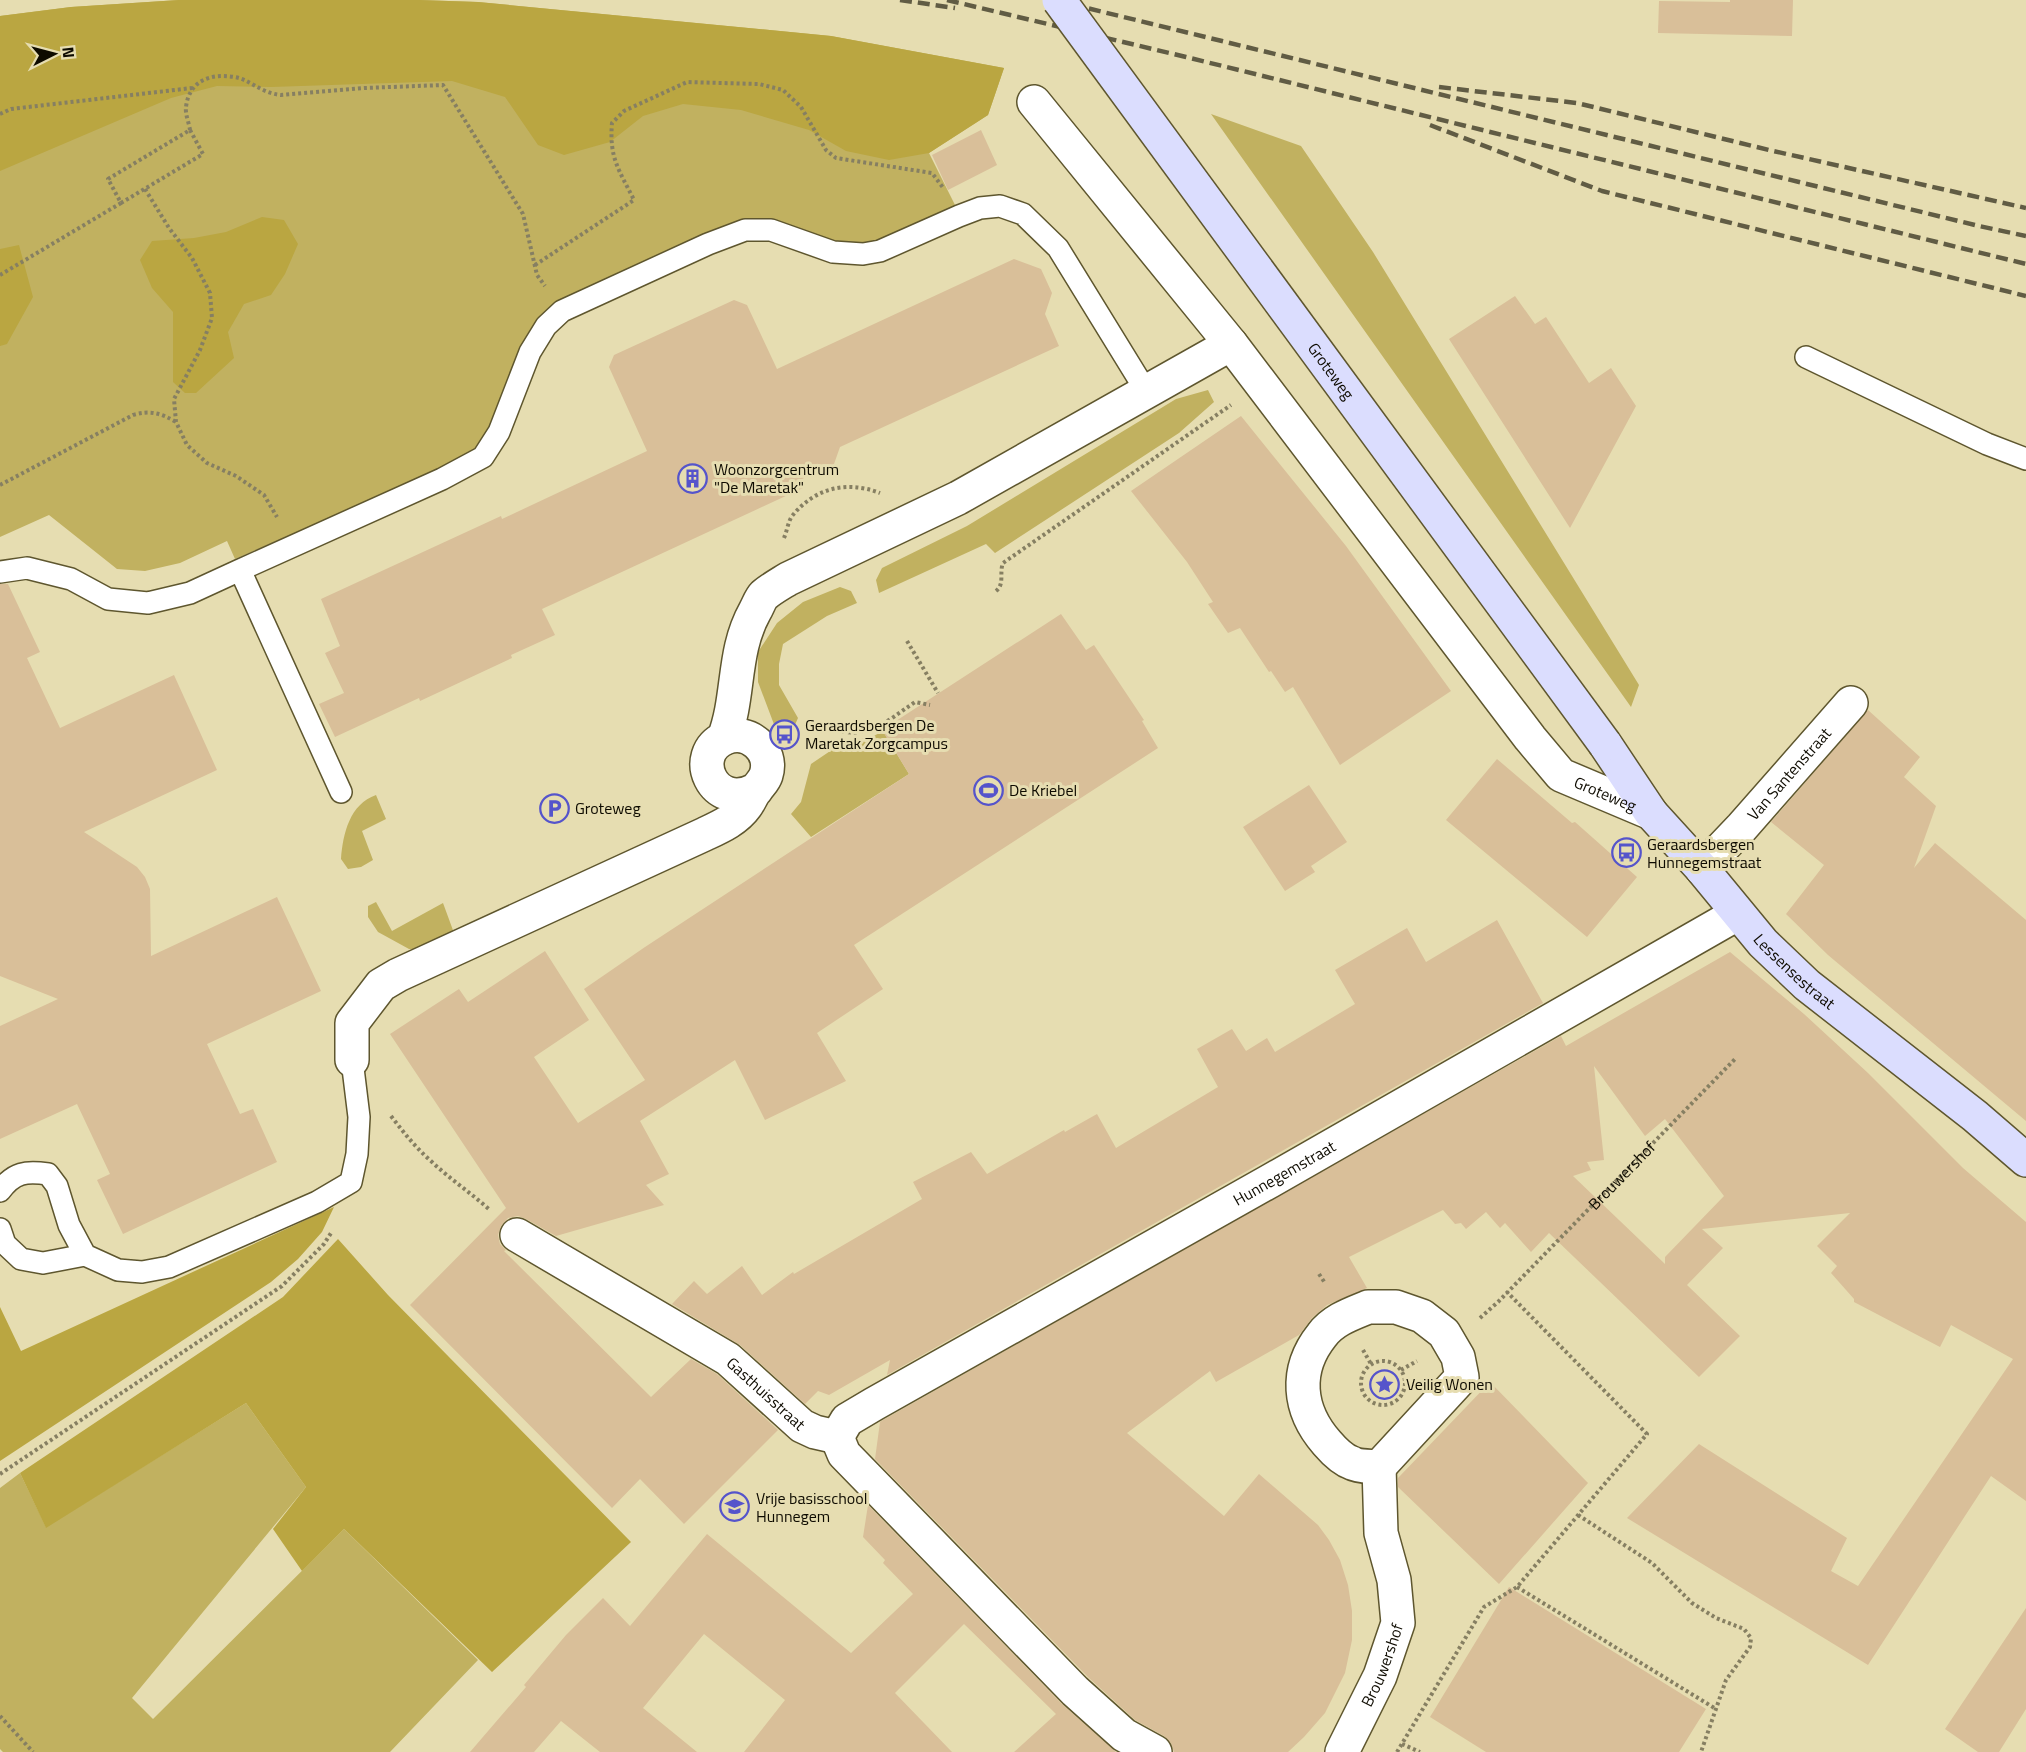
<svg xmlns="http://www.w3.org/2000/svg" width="2026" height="1752" font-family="'Titillium Web',sans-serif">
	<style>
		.green { fill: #c1b160 }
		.forest { fill: #baa641 }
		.building { fill: #d9bf99; fill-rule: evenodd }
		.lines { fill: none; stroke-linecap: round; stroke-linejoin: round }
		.lane-casing { stroke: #5e562e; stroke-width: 24 }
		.street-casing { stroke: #5e562e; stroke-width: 36 }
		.secondary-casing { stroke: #5e562e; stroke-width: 36 }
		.path { stroke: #867f62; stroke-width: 4; stroke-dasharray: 3 3; stroke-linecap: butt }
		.lane { stroke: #fff; stroke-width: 21 }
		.street { stroke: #fff; stroke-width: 33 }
		.secondary { stroke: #dbddfe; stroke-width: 33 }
		.rail { stroke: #615c44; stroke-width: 4.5; stroke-dasharray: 12 6; stroke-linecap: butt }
		.secondary-bridge-casing { stroke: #5e562e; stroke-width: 36; stroke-linecap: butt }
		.secondary-bridge { stroke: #dbddfe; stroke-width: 33 }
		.labels { text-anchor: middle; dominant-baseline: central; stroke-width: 6; stroke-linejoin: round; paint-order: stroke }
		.street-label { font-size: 16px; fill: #0e0b00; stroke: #e6ddb1 }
		.poi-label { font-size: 16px; fill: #0e0b00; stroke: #e6ddb1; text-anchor: start }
	</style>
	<rect width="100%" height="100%" fill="#e6ddb1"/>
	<!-- green -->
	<path class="green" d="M179,0H419L478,2L831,36L1004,68L988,115L929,153L956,207C918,224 876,253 834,242C813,237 792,227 772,220L557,304L491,428L476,449L438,471L235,559L227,541L180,563L145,571L117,569L49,515L0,537V16L71,7Z
		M1211,114L1301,146L1373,252L1639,685L1631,707Z
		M1208,390L1214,402L1179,433L995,553L986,544L879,593L876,580L882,568L967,526L1176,399Z
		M840,587L851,591L857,603L827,616L783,644L779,664V685L798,718L794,727L780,729L775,727L758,682V652L777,623L803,602Z
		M883,731L909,774L811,837L791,814L801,802L811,764L845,741L872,737Z
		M376,795L386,819L362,831L373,860L361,867L348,869L341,859C343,833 350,804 376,795Z
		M376,902L392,931L443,903L454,933L420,949H409L378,932L368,917V906Z
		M246,1403L306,1487L132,1698L153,1719L344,1529L478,1660L390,1752H3L0,1749V1488L20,1473L46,1527Z"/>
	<!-- forest -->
	<path class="forest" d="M179,0H419L478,2L831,36L1004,68L988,115L929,153L889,160L846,151L809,130L741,110L683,104L643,116L610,142L564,155L538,145L505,97L452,81L271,87L217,86L171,98L0,171V16L71,7Z
		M262,217L284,220L298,244L285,274L271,295L244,304L228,332L234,358L196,393H185L173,382V312L152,288L140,260L152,241L194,238L226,232Z
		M19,245L33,297L7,344L0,346V249Z
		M334,1207L322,1232L298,1259L271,1282L0,1461V1307L21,1351Z
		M338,1239L388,1295L631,1542L492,1672L344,1529L302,1571L273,1529L306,1487L246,1403L46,1528L20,1473L283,1297Z"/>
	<!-- building -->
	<path class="building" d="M1730,0H1793L1792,36L1658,33L1659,1L1730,2Z
		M981,130L997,165L948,190L932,155Z
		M1014,259L1041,269L1052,293L1045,314L1059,346L840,447L834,464L800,480L803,488L542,609L555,635L511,655L512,658L420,701L419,698L335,737L319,704L344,693L325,653L340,646L321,599L501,516L502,519L647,451L609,367L614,355L734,300L747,305L777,369Z
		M1515,296L1535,324L1546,317L1589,383L1611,368L1636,406L1570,528L1449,339Z
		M1241,416L1346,546L1451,691L1340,765L1293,687L1285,692L1271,671L1269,672L1240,628L1228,633L1208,604L1213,602L1187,562L1131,491Z
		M0,584H8L40,652L27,658L60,728L174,675L217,770L84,832L137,867L145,877L150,889L151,956L277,897L321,991L207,1044L240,1114L253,1109L277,1162L123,1234L97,1180L110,1174L77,1104L0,1139V1026L58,999L0,976Z
		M1061,614L1086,650L1094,645L1144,720L1142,721L1158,748L854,945L883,989L817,1033L846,1081L765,1120L735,1060L640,1121L669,1174L646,1185L664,1205L556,1236L526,1219L518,1216L508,1218L501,1226L498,1235L500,1244L506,1250L504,1251L651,1397L691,1359L717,1374L778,1430L684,1524L640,1479L612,1508L410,1305L506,1208L390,1034L459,989L468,1002L545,951L589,1020L534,1057L578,1123L645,1080L584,989L645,947L909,774L882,730Z
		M1868,710L1920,757L1904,777L1936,806L1914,868L1935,843L2026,920V1121L1828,955L1786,914L1824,865L1771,822Z
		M1497,759L1572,823L1575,822L1637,877L1587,937L1446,820Z
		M1309,785L1347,842L1311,866L1315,872L1285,891L1243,827Z
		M1497,920L1543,1003L887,1375L890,1360L829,1395L818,1391L805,1404L740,1345L672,1304L694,1281L707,1294L742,1266L762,1295L793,1272L794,1274L922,1199L913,1182L971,1152L987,1174L1064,1130L1065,1132L1097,1114L1116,1148L1218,1087L1197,1049L1232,1029L1246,1051L1267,1038L1275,1052L1355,1004L1335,970L1407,928L1426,962Z
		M1730,952L1804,1014L1868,1073L1963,1168L2026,1222V1501L1991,1476L1868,1665L1627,1518L1699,1444L1847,1538L1831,1571L1858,1586L2013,1359L1951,1325L1940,1347L1854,1302V1299L1831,1273L1837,1266L1817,1246L1850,1213L1702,1229L1723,1248L1687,1285L1740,1336L1699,1377L1549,1233L1531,1252L1505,1223L1500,1228L1486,1212L1466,1229L1461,1223L1455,1224L1443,1210L1349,1257L1367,1288L1327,1305L1312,1318L1299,1335L1216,1382L1210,1371L1127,1433L1224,1516L1259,1474L1318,1525L1329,1540L1340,1560L1348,1585L1352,1611V1640L1345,1673L1325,1713L1304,1737L1288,1752H1174L1171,1743L1164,1736L1135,1720L1088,1677L875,1459L880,1422L883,1420L1561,1036L1566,1046ZM1594,1066L1645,1136L1665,1119L1724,1196L1665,1257V1264L1573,1176L1591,1170L1587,1162L1604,1160Z
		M1490,1382L1588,1483L1499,1584L1398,1487V1478Z
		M868,1505L1062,1704L1116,1752H1014L1056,1714L964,1624L895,1693L952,1752H744L785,1700L704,1634L643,1708L697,1752H600L561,1721L534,1752H470L526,1687L524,1685L566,1635L603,1598L630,1626L707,1534L851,1653L913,1594L883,1563L885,1560L863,1537Z
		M1509,1587L1706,1709L1679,1752H1486L1430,1717Z
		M2026,1608V1709L1999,1752H1978L1945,1729Z"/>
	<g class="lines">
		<defs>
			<path id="lane" d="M1806,357L1987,444L2026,459
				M0,572L27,568L71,579L108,599L148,603L190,593L240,570
				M341,792L240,570L442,479L483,457L499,432L530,352L546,326L562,311L708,244L745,230H771L833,252L863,254L880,251L959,216L980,208L1000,206L1023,214L1058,248L1146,391
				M0,1191C14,1172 26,1171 48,1174L57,1186L69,1225L85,1255
				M0,1229L5,1244L21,1259L43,1263L85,1255L118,1270L142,1272L169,1267L317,1202L351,1182L357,1154L359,1117L352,1060"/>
			<g id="street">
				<path id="s2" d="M1034,102L1231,344L1530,738L1561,775L1651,813"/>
				<path d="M724,738C740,696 732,652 755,611C758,606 760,599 764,595C771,589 780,584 788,579L958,498L1231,344"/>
				<path id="s3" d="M1702,869L1742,827L1851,703"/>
				<path d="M352,1060V1023L381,985L398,975L705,834C720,827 736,820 746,806C750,801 752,794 756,790C760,784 764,781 766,775C774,750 748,728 725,738C688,754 713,812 755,790"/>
				<path id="s4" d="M517,1235L728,1359L802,1426L815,1432L837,1437"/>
				<path d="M1368,1307H1396L1422,1316L1444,1333L1458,1357L1462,1377L1379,1467C1371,1466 1359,1467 1352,1463C1343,1460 1333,1450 1327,1443C1298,1410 1294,1370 1322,1335C1333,1320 1351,1314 1368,1307Z"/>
				<path id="s5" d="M837,1437L847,1420L874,1404L1270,1181L1737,914"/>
				<path d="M837,1437L844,1454L1075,1691L1124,1735L1155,1752"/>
				<path id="s6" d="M1342,1752L1380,1676L1398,1623L1394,1580L1381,1533L1379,1467"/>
			</g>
			<g id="secondary">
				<path id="s7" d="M1605,744L1651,813L1702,869L1763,943L1807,985L1975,1116L2026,1160"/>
			</g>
		</defs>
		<!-- lane casing -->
		<use href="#lane" class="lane-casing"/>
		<!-- street casing -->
		<use href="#street" class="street-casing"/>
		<!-- secondary casing -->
		<use href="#secondary" class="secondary-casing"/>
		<!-- path -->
		<g class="path">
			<path d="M0,114L11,109L192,88"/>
			<path d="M190,130C189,123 185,114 186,107C189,81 210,73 234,77C250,79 260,93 281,95L365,88L443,85L523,214L537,275L545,286"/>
			<path d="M190,130L203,154L121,203L108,179Z"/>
			<path d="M145,189L169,228L192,258L210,293L212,318L200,350L174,399L176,422L187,445L207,463L236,476L264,495L277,517"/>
			<path d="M535,265L634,200C619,170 609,158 612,123L624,111L687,82L759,84L783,90L801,107L826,150L836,158L932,173L944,189"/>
			<path d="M0,275L121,203"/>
			<path d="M0,485L133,415C150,410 161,413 176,422"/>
			<path d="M784,538C787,531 788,522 792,516C815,488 846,480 880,493"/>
			<path d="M996,591C1005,584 999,573 1003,563L1231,405"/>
			<path d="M907,641L938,693"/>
			<path d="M830,729C869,740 884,723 915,702L930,705"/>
			<path d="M391,1116C404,1133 416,1148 432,1162C450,1179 471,1193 490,1210"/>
			<path d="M1319,1274L1325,1283"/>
			<path id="s1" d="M1480,1318L1498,1302L1736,1058"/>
			<path d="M1363,1350L1371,1364"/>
			<circle cx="1383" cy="1383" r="22"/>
			<path d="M1401,1370L1417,1361"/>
			<path d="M0,1474L282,1286L324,1244L331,1233"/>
			<path d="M1578,1515L1652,1563L1692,1603L1716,1618L1744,1629L1751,1638L1750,1647L1726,1680L1701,1752"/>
			<path d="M1517,1587L1716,1709"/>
			<path d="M0,1716L33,1752"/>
			<path d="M1402,1744L1420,1752"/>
			<path d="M1397,1752L1484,1607L1517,1587L1647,1434L1507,1292"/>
		</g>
		<!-- lane -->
		<use href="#lane" class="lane"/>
		<!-- street -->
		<use href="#street" class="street"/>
		<!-- secondary -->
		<use href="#secondary" class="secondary"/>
		<!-- rail -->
		<path class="rail" d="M900,0L955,8
			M947,0L1186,57L2026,264
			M1054,0L1979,226L2026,236
			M1439,87L1577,103L1769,150L2026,208
			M1430,125L1602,191L2026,296"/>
		<defs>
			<g id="secondary-bridge">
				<path id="s8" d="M1059,0L1605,744"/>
			</g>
		</defs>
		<!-- secondary-bridge casing -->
		<use href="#secondary-bridge" class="secondary-bridge-casing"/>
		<!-- secondary-bridge -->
		<use href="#secondary-bridge" class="secondary-bridge"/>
	</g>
	<!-- icons -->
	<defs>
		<symbol id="building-ring" viewBox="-11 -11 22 22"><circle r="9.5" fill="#e6ddb1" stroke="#5554cb" stroke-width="1.5"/><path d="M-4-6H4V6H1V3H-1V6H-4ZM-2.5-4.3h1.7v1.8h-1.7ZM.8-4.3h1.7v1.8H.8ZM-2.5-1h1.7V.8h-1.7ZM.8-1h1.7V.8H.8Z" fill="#5554cb"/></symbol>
		<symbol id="bus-ring" viewBox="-11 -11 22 22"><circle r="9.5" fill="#e6ddb1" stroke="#5554cb" stroke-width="1.5"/><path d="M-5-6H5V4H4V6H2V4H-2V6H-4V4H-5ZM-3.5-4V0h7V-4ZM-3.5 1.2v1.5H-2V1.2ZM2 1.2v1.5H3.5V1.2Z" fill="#5554cb"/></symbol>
		<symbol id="stadium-ring" viewBox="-11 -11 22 22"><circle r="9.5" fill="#e6ddb1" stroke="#5554cb" stroke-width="1.5"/><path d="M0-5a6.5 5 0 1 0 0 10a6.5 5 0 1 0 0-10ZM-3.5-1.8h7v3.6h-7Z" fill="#5554cb"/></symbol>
		<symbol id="parking-ring" viewBox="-11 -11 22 22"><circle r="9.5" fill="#e6ddb1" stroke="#5554cb" stroke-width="1.5"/><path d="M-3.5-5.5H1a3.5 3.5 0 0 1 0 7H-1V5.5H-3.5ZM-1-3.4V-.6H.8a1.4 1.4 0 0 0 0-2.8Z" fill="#5554cb"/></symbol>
		<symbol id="sight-ring" viewBox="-11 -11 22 22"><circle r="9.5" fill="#e6ddb1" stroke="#5554cb" stroke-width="1.5"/><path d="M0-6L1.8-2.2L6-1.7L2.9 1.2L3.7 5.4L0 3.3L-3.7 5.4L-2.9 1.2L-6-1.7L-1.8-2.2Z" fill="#5554cb"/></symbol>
		<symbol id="school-ring" viewBox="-11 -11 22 22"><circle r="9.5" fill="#e6ddb1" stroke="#5554cb" stroke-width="1.5"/><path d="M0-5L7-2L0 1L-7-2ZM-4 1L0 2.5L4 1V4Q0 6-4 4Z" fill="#5554cb"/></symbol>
	</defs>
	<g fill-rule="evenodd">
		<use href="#building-ring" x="676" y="462" width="33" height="33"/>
		<use href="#bus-ring" x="768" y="718" width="33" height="33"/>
		<use href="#stadium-ring" x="972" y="774" width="33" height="33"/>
		<use href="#parking-ring" x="538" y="792" width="33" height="33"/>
		<use href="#bus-ring" x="1610" y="836" width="33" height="33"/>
		<use href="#sight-ring" x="1368" y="1368" width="33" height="33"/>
		<use href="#school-ring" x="718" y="1490" width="33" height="33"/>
	</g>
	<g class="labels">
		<!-- street labels -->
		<g class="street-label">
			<text stroke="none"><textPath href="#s8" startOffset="460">Groteweg</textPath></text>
			<text stroke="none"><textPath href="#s3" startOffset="129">Van Santenstraat</textPath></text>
			<text stroke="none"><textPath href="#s2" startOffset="903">Groteweg</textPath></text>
			<text stroke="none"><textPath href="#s7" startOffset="297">Lessensestraat</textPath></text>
			<text stroke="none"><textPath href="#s5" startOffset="522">Hunnegemstraat</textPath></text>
			<text stroke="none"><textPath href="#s1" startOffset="201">Brouwershof</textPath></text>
			<text stroke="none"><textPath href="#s4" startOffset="296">Gasthuisstraat</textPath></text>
			<text stroke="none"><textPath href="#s6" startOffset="96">Brouwershof</textPath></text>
		</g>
		<!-- poi labels -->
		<g class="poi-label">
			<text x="714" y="469">Woonzorgcentrum<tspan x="714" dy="18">"De Maretak"</tspan></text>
			<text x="805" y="725">Geraardsbergen De<tspan x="805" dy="18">Maretak Zorgcampus</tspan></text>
			<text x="1009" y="790">De Kriebel</text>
			<text x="575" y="808">Groteweg</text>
			<text x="1647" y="844">Geraardsbergen<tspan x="1647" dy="18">Hunnegemstraat</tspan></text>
			<text x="1406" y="1384">Veilig Wonen</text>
			<text x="756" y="1498">Vrije basisschool<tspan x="756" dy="18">Hunnegem</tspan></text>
		</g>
	</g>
	<!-- north arrow -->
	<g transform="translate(54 54) rotate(84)" stroke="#e6ddb1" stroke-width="4.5" paint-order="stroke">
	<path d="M0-4.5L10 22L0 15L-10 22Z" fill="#0e0b00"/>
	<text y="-9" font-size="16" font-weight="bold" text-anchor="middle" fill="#0e0b00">N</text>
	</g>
</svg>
